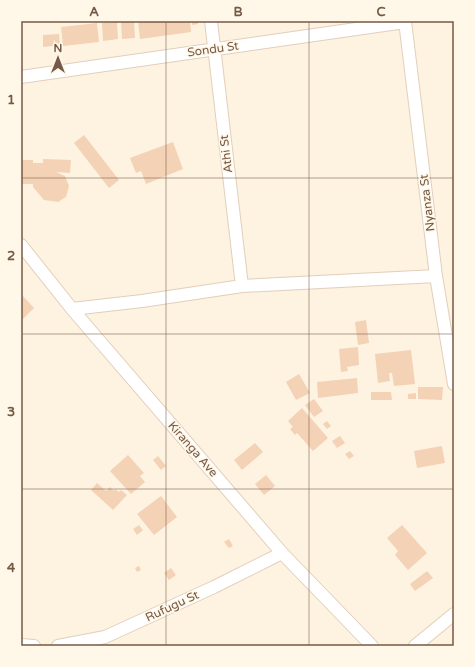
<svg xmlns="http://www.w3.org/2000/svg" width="475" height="667" font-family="'Varela Round',sans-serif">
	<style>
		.building { fill: #f4d2b6 }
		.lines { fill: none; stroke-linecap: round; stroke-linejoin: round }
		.minor-casing { stroke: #e1cfbb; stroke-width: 14 }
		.minor { stroke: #fff; stroke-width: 12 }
		.grid { fill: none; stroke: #755946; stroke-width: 1; stroke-opacity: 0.55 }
		.labels { text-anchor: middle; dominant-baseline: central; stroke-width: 3; stroke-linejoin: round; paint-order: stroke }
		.street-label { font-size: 12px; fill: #755946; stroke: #fff7e7 }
		.neatline { fill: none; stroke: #755946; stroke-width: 1.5 }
		.grid-label { font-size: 13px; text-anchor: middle; font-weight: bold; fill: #755946 }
	</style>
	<rect width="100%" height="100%" fill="#fdf3e0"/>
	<!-- building -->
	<path class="building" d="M121,21H134L135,38L122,39Z
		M138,21H190L191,32L140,39Z
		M192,21H198V24L192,25Z
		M117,22L118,39L103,41L102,23Z
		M97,23L99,42L63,46L61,27Z
		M59,34L60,45L43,47V35Z
		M84,135L119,180L109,188L74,143Z
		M173,142L183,169L146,184L141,171L136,173L130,158Z
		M43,159L71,160L70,173L56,172L65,176L69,186L66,197L58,202L44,200L33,187V184H21V160H33V163H43Z
		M21,295H22L34,308L21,321Z
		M366,320L369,343L358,345L355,322Z
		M358,347L359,365L347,367L348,371L341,372L339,349Z
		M411,350L415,384L394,386L392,373H389L390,381L378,383L375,354Z
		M299,374L310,393L296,400L286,382Z
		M357,378L358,393L318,398L317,382Z
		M418,387H443L442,400L418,399Z
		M371,392H391L392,400H371Z
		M416,393V399H408V394Z
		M314,399L323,411L314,417L305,405Z
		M302,408L328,438L313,451L297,433L295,435L290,429L293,427L288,421Z
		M327,421L331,426L327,429L323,424Z
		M340,436L345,443L337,448L332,441Z
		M255,443L263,452L242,470L234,460Z
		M442,446L445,463L417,468L414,451Z
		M350,451L354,456L349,459L345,454Z
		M128,455L144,473L140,476L145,482L131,494L110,471Z
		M158,456L166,466L161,470L153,460Z
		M266,475L275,486L264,495L255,484Z
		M97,483L106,491L110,487L114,491L115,489L119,492L121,490L127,495L113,510L91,490Z
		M161,496L177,517L154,535L137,514Z
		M139,525L143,530L137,535L133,529Z
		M402,525L427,553L408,570L395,555L398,551L387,538Z
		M229,539L233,546L229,548L224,542Z
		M139,566L141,570L137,572L135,568Z
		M171,568L176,575L169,580L164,573Z
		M427,571L433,578L415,591L410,584Z"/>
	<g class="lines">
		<defs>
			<path id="minor" d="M211,21L242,286
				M405,21L436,276L454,384
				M21,77L405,22
				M21,245L72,309L282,553L372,646
				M72,309L142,301L242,286L436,276
				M21,645L34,646
				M58,646L105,637L214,587L282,553
				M415,646L454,614"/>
		</defs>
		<!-- minor casing -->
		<use href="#minor" class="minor-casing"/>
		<!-- minor -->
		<use href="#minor" class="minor"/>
	</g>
	<!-- grid -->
	<path class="grid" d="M166,21V646M309,21V646M21,178H454M21,334H454M21,489H454"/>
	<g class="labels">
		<!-- street labels -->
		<g class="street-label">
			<text transform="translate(213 49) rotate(-8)">Sondu St</text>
			<text transform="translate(226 154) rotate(-97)">Athi St</text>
			<text transform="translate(427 203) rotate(-97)">Nyanza St</text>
			<text transform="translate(193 449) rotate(49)">Kiranga Ave</text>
			<text transform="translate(172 606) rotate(-25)">Rufugu St</text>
		</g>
	</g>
	<!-- border -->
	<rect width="475" height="667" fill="none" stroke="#fff7e7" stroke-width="44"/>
	<!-- north arrow -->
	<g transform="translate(58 58)" stroke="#fff7e7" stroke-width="3" paint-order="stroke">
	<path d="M0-3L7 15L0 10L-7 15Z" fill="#755946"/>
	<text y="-6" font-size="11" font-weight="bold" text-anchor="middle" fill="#755946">N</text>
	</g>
	<rect x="22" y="22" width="431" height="623" class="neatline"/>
	<g class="grid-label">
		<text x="94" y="16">A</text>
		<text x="238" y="16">B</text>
		<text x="381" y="16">C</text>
		<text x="11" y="104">1</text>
		<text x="11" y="260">2</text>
		<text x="11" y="416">3</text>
		<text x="11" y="572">4</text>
	</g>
</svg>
